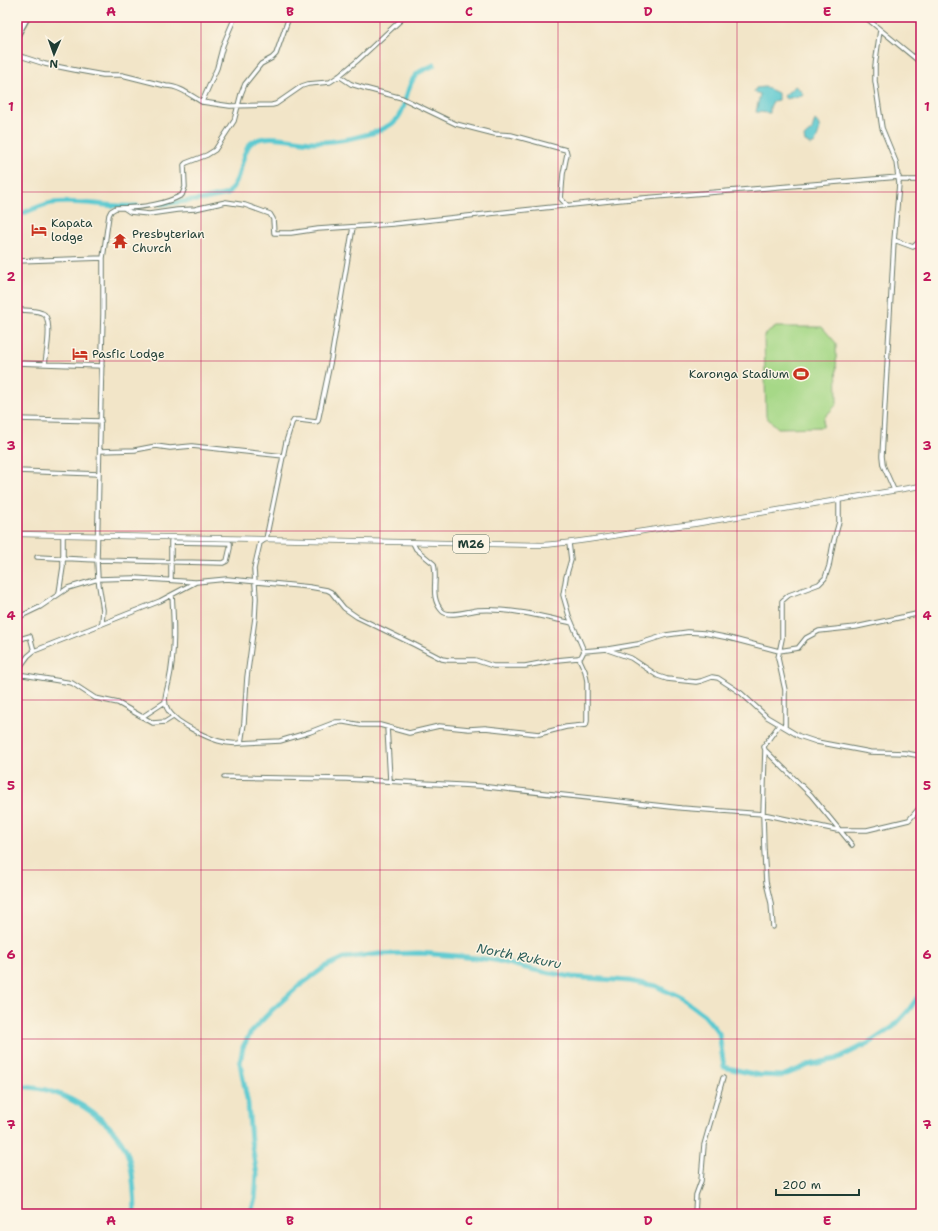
<svg xmlns="http://www.w3.org/2000/svg" width="938" height="1231" font-family="'Shantell Sans',sans-serif">
	<style>
		.green { fill: #a6d887; stroke: #628a5e }
		.water { fill: #5cc9d0; stroke: #3e8382 }
		.lines { fill: none; stroke-linecap: round; stroke-linejoin: round }
		.river { stroke: #5cc9d0; stroke-width: 5 }
		.minor-casing { stroke: #697868; stroke-width: 5.5 }
		.major-casing { stroke: #697868; stroke-width: 6 }
		.highway-casing { stroke: #697868; stroke-width: 8 }
		.minor { stroke: #fff; stroke-width: 3.5 }
		.major { stroke: #fff; stroke-width: 4.5 }
		.highway { stroke: #fff; stroke-width: 5.5 }
		.grid { fill: none; stroke: #c2185b; stroke-width: 1; stroke-opacity: 0.55 }
		.labels { text-anchor: middle; dominant-baseline: central; stroke-width: 3; stroke-linejoin: round; paint-order: stroke }
		.shield { fill: #fcf5e5; stroke: #617469; stroke-width: 1 }
		.shield-label { font-size: 11px; font-weight: bold; fill: #1f3d34 }
		.poi-label { font-size: 12px; fill: #1f3d34; stroke: #fcf5e5; text-anchor: start }
		.water-label { font-size: 13px; font-style: italic; fill: #2e605b; stroke: #fcf5e5 }
		.neatline { fill: none; stroke: #c2185b; stroke-width: 1.5 }
		.grid-label { font-size: 13px; text-anchor: middle; font-weight: bold; fill: #c2185b }
	</style>
	<rect width="100%" height="100%" fill="#fcf5e5"/>
	<filter id="ink" filterUnits="userSpaceOnUse"><feTurbulence type="fractalNoise" baseFrequency=".025" numOctaves="2"/><feDisplacementMap in="SourceGraphic" scale="8" xChannelSelector="R" yChannelSelector="G"/><feConvolveMatrix kernelMatrix="1 2 1 2 8 2 1 2 1" color-interpolation-filters="sRGB"/></filter>
	<filter id="wash" filterUnits="userSpaceOnUse"><feTurbulence type="fractalNoise" baseFrequency=".012" numOctaves="4" result="noise"/><feDisplacementMap in="SourceGraphic" scale="16" xChannelSelector="R" yChannelSelector="G"/><feGaussianBlur stdDeviation="0.9" result="paint"/><feColorMatrix in="noise" values="0 0 0 0 0 0 0 0 0 0 0 0 0 0 0 0 0 1.4 0 .05"/><feComposite in="paint" operator="in"/></filter>
	<g filter="url(#wash)">
		<rect width="100%" height="100%" fill="#f2e5c8"/>
		<!-- green -->
		<path class="green" d="M776,327H822L836,343L837,404L824,418L823,427L778,428L766,417L764,335Z"/>
		<!-- water -->
		<path class="water" d="M795,86L801,91L803,95L786,99L784,96Z
			M765,87L778,93V100L773,101L770,107V113L756,112L760,94L754,92L756,88Z
			M815,120C823,126 818,135 815,143L811,145L805,142L804,137L812,130Z"/>
		<g class="lines">
			<!-- river -->
			<path class="river" d="M161,204L205,199L228,194C230,190 234,186 236,181C241,172 243,151 250,144C264,131 294,141 312,142C333,143 377,136 394,122C408,110 404,86 418,73C422,70 429,68 434,65
				M17,216C28,211 40,205 52,203C81,199 109,208 137,206
				M17,1086C28,1087 40,1088 50,1091C78,1100 114,1123 126,1150C133,1166 135,1197 135,1214
				M250,1214L255,1199L257,1175L251,1140L248,1104L240,1063L243,1047L251,1032L272,1010L299,986L325,967L344,958L379,954L420,953L457,956L494,960L534,970L572,977L629,981L656,986L682,999L704,1015L719,1033L724,1067L758,1075L782,1076L809,1065L836,1059L869,1043L893,1027L908,1011L921,993"/>
		</g>
	</g>
	<g filter="url(#ink)">
		<g class="lines">
			<defs>
				<path id="minor" d="M865,17L921,63
					M880,30L875,66V81L882,128L896,162L899,184L894,241L882,456L883,465L894,490
					M17,55L45,64L75,70L103,75H122L166,86C179,86 190,95 202,102L217,68L223,45L235,17
					M339,76L351,84L364,88L402,98L456,124L495,134L511,135L566,150L567,154L563,174L561,199L567,205
					M202,102L230,106L272,105L276,104L302,86L308,84L330,82L339,76L357,61L404,17
					M899,180H921
					M124,208L130,212L149,214L177,210L195,209L226,202L245,205L270,214L273,219L274,233H291L318,229L393,224L619,200L899,177
					M353,227L331,359L318,421L316,422L300,420H294L292,423L286,442L266,539L260,543L254,569L256,598L255,618L247,677L244,723L241,743L280,741L310,732L336,722H344L361,725H380L409,733L439,726L469,729L485,728L539,734L566,727L586,725L587,721V681L585,671L579,658
					M894,240L913,247L921,240
					M17,261L103,258
					M17,310C24,310 35,310 42,313C54,317 46,354 45,364
					M17,363L102,366
					M17,419L101,421
					M100,451L135,450L156,446L170,448L192,446L284,456
					M17,471L99,474
					M413,543L416,549L434,564C438,580 429,597 442,611C448,618 469,611 478,610C510,608 541,616 572,623
					M569,543L571,560L566,577L563,595L569,616L584,651
					M37,557L97,560L223,563L227,561L230,548V543L171,542
					M171,580V541
					M59,593L63,567V535
					M172,595C174,624 175,653 169,681C167,691 162,701 168,710C174,720 187,726 197,732C211,739 225,745 241,743
					M17,618L40,607L68,588L98,579L134,578L195,582
					M102,623L103,610L98,579L97,560L99,474L103,314V258L109,215L111,211L116,208C137,208 162,206 182,195L185,187L184,165L186,163L207,155L215,150L234,121L241,94L245,84L261,64L272,58L276,54L289,17
					M17,640L30,636L34,651
					M608,650L631,658L658,676L667,679L696,682L701,681L712,677L718,678L741,693L767,717L799,736L817,742L870,752L905,753L921,756
					M17,671L28,656L34,651L160,601L196,582L227,579L310,587L327,590L331,592L344,608L357,617L415,645L442,659L448,660H475L493,666H525L557,660L578,658L581,657L584,651L608,649L638,644L666,635L688,632L704,633L729,638L779,651L798,648L806,638L819,631L856,627L921,613
					M17,676L24,675L72,683L95,698L118,703L153,723L165,722L173,717
					M142,717L165,702
					M779,725L766,743L764,747L765,750L811,795L852,845
					M387,727L390,780
					M785,727V690L778,658L782,639V601L789,595L819,584L825,578L829,566L833,544L839,522V500
					M765,750L763,814L764,850L766,882L771,903L773,927
					M224,777L346,779L479,786L681,808L763,814L837,830H867L909,820L921,806
					M695,1214L696,1195L701,1181L704,1145L723,1078"/>
				<path id="major" d="M17,534L542,545C593,542 643,529 694,524L921,486"/>
				<path id="highway" d="M17,35L27,17"/>
			</defs>
			<!-- minor casing -->
			<use href="#minor" class="minor-casing"/>
			<!-- major casing -->
			<use href="#major" class="major-casing"/>
			<!-- highway casing -->
			<use href="#highway" class="highway-casing"/>
			<!-- minor -->
			<use href="#minor" class="minor"/>
			<!-- major -->
			<use href="#major" class="major"/>
			<!-- highway -->
			<use href="#highway" class="highway"/>
		</g>
	</g>
	<!-- grid -->
	<path class="grid" d="M201,17V1214M380,17V1214M558,17V1214M737,17V1214M17,192H921M17,361H921M17,531H921M17,700H921M17,870H921M17,1039H921"/>
	<!-- icons -->
	<defs>
		<symbol id="hotel-bare" viewBox="-9 -9 18 18"><path d="M-6-4.5h1.5V1H6V5H4.5V3h-9V5H-6ZM-4 0a1.8 1.8 0 1 1 3.6 0ZM.5 0V-2.5h3Q6-2.5 6 0Z" fill="#c8321e" stroke="#fcf5e5" stroke-width="2.5" paint-order="stroke"/></symbol>
		<symbol id="temple-bare" viewBox="-9 -9 18 18"><path d="M0-6L5-2H3V0L6.5 2.5H4V6H1.5V3h-3V6H-4V2.5H-6.5L-3 0V-2H-5Z" fill="#c8321e" stroke="#fcf5e5" stroke-width="2.5" paint-order="stroke"/></symbol>
		<symbol id="stadium-bare" viewBox="-9 -9 18 18"><path d="M0-5a6.5 5 0 1 0 0 10a6.5 5 0 1 0 0-10ZM-3.5-1.8h7v3.6h-7Z" fill="#c8321e" stroke="#fcf5e5" stroke-width="2.5" paint-order="stroke"/></symbol>
	</defs>
	<g fill-rule="evenodd">
		<use href="#hotel-bare" x="28" y="219" width="22" height="22"/>
		<use href="#temple-bare" x="109" y="230" width="22" height="22"/>
		<use href="#hotel-bare" x="69" y="343" width="22" height="22"/>
		<use href="#stadium-bare" x="790" y="363" width="22" height="22"/>
	</g>
	<g class="labels">
		<!-- shield labels -->
		<rect class="shield" x="453" y="535" width="36" height="18" rx="3"/>
		<g class="shield-label">
			<text x="471" y="544">M26</text>
		</g>
		<!-- poi labels -->
		<g class="poi-label">
			<text x="51" y="223">Kapata<tspan x="51" dy="14">lodge</tspan></text>
			<text x="132" y="234">Presbyterian<tspan x="132" dy="14">Church</tspan></text>
			<text x="92" y="354">Pasfic Lodge</text>
			<text x="789" y="374" text-anchor="end">Karonga Stadium</text>
		</g>
		<!-- water labels -->
		<g class="water-label">
			<text transform="translate(519 956) rotate(11)">North Rukuru</text>
		</g>
	</g>
	<!-- margin -->
	<rect width="938" height="1231" fill="none" stroke="#fcf5e5" stroke-width="44"/>
	<!-- north arrow -->
	<g transform="translate(54 54) rotate(182)" stroke="#fcf5e5" stroke-width="3" paint-order="stroke">
	<path d="M0-3L7 15L0 10L-7 15Z" fill="#1f3d34"/>
	<text y="-6" font-size="11" font-weight="bold" text-anchor="middle" fill="#1f3d34">N</text>
	</g>
	<!-- scale -->
	<path d="M776 1189v6h83v-6" fill="none" stroke="#1f3d34" stroke-width="2"/>
	<text x="782" y="1189" font-size="12" fill="#1f3d34" stroke="#fcf5e5" stroke-width="3" paint-order="stroke">200 m</text>
	<rect x="22" y="22" width="894" height="1187" class="neatline"/>
	<g class="grid-label">
		<text x="111" y="16">A</text>
		<text x="290" y="16">B</text>
		<text x="469" y="16">C</text>
		<text x="648" y="16">D</text>
		<text x="827" y="16">E</text>
		<text x="11" y="111">1</text>
		<text x="927" y="111">1</text>
		<text x="11" y="281">2</text>
		<text x="927" y="281">2</text>
		<text x="11" y="450">3</text>
		<text x="927" y="450">3</text>
		<text x="11" y="620">4</text>
		<text x="927" y="620">4</text>
		<text x="11" y="790">5</text>
		<text x="927" y="790">5</text>
		<text x="11" y="959">6</text>
		<text x="927" y="959">6</text>
		<text x="11" y="1129">7</text>
		<text x="927" y="1129">7</text>
		<text x="111" y="1225">A</text>
		<text x="290" y="1225">B</text>
		<text x="469" y="1225">C</text>
		<text x="648" y="1225">D</text>
		<text x="827" y="1225">E</text>
	</g>
</svg>
